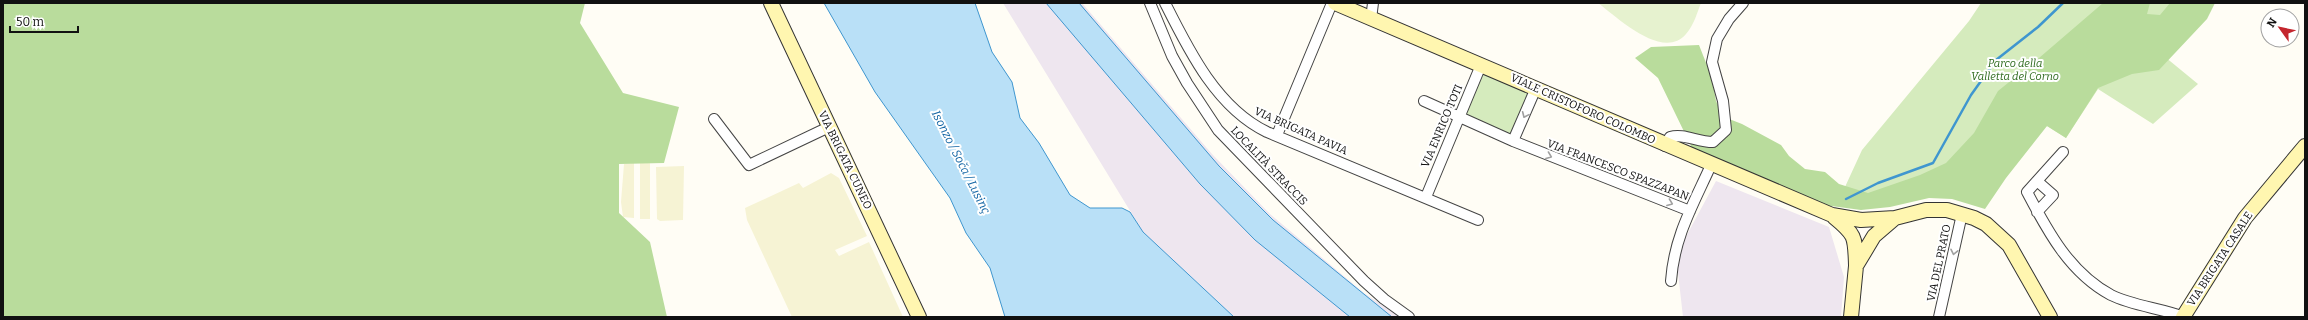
<svg xmlns="http://www.w3.org/2000/svg" width="2308" height="320" font-family="Bitter,serif">
	<style>
		.industrial { fill: #eee6ef }
		.farmland { fill: #f6f3d4 }
		.green { fill: #d5ebbd }
		.forest { fill: #b9dc9c }
		.pitch { fill: #e6f2cf }
		.water { fill: #b9e0f7; stroke: #3f96cf }
		.lines { fill: none; stroke-linecap: round; stroke-linejoin: round }
		.stream { stroke: #3f96cf; stroke-width: 2.5 }
		.street-casing { stroke: #444; stroke-width: 12 }
		.secondary-casing { stroke: #333; stroke-width: 16 }
		.street { stroke: #fff; stroke-width: 10 }
		.secondary { stroke: #fff6b0; stroke-width: 14 }
		.oneway { stroke: #a0a0a0 }
		.labels { text-anchor: middle; dominant-baseline: central; stroke-width: 4; stroke-linejoin: round; paint-order: stroke }
		.park-label { font-size: 11px; font-style: italic; fill: #2f6b1f; stroke: #fff }
		.street-label { font-size: 11px; fill: #111; stroke: #fff }
		.water-label { font-size: 12px; font-style: italic; fill: #1768a6; stroke: #fff }
	</style>
	<rect width="100%" height="100%" fill="#fffdf5"/>
	<!-- industrial -->
	<path class="industrial" d="M1003,3H1082L1212,154L1270,214L1364,293L1400,317H1234L1143,232Z
		M1716,181L1829,227L1844,277L1841,317H1683L1676,255Z"/>
	<!-- farmland -->
	<path class="farmland" d="M634,163V218L623,217L621,202L624,164Z
		M640,163H650V219H640Z
		M684,166L683,220L660,221L657,219L656,167Z
		M831,173L839,178L867,236L835,250L839,256L869,242L903,317H792L747,220L745,208L799,183L803,188Z"/>
	<!-- green -->
	<path class="green" d="M1981,3H2203L2159,52L2198,84L2153,124L2098,89L2066,138L2047,126L1929,195L1839,200L1862,150L1969,21Z
		M1481,65L1536,88L1513,141L1459,117Z"/>
	<!-- forest -->
	<path class="forest" d="M3,3H585L580,23L623,93L679,107L664,163L619,164V213L650,242L667,317H3Z
		M2103,3H2150L2147,14L2160,15L2170,3H2215L2207,19L2159,70L2132,74L2098,88L2066,138L2047,126L2006,178L1985,209L1952,199L1929,198L1890,207L1861,210L1824,205L1737,168L1692,148L1658,78L1635,58L1651,47L1699,45L1712,78L1716,101L1724,117L1742,124L1781,145L1789,156L1805,169L1825,172L1839,184L1868,193L1920,175L1946,163L1974,133L1998,91L2039,58Z"/>
	<!-- pitch -->
	<path class="pitch" d="M1598,3H1701C1697,13 1694,25 1686,34C1663,61 1618,18 1598,3Z"/>
	<!-- water -->
	<path class="water" d="M824,3H975L992,52L1012,82L1020,118L1039,143L1070,195L1090,208H1122L1130,212L1143,232L1234,317H1005L990,268L966,233L950,198L875,92Z
		M1046,3H1079L1219,166L1273,220L1392,317H1350L1255,240L1200,184Z"/>
	<g class="lines">
		<!-- stream -->
		<path class="stream" d="M1846,199L1878,183L1933,163L1971,95L1996,60L2038,27L2063,3"/>
		<defs>
			<path id="street" d="M1150,3L1172,56L1187,83L1218,130L1364,281L1384,299L1409,317
				M1165,3C1189,51 1217,108 1267,132L1478,220
				M1371,19L1373,3
				M1424,101L1513,141L1690,211
				M714,119L749,165L829,127
				M1277,135L1332,3
				M1513,141L1536,88
				M1665,146L1670,137C1684,133 1697,142 1713,142L1726,130L1723,101L1712,62L1717,39L1729,19L1743,3
				M2063,152L2027,192C2048,232 2070,273 2111,295C2133,306 2161,308 2184,317
				M2037,181L2053,195L2037,212
				M1426,197L1481,65
				M1671,281C1674,237 1693,205 1711,165
				M1939,317L1962,214"/>
			<path id="secondary" d="M771,3L919,317
				M1335,3L1832,215L1861,220L1895,218
				M1834,217C1856,235 1855,237 1856,265
				M1851,317L1856,266L1874,236L1895,218L1926,210H1947L1974,218L1986,224L2009,245L2050,317
				M2183,317L2245,218L2305,146"/>
		</defs>
		<!-- street casing -->
		<use href="#street" class="street-casing"/>
		<!-- secondary casing -->
		<use href="#secondary" class="secondary-casing"/>
		<!-- street -->
		<use href="#street" class="street"/>
		<!-- secondary -->
		<use href="#secondary" class="secondary"/>
	</g>
	<!-- one-way arrows -->
	<defs><path id="oneway-chevron" d="M-2-3.5L2.5 0L-2 3.5" fill="none" stroke-width="1.6" stroke-linecap="round" stroke-linejoin="round"/></defs>
	<g class="oneway">
		<use href="#oneway-chevron" transform="translate(1525 115) rotate(114)"/>
		<use href="#oneway-chevron" transform="translate(1549 156) rotate(21)"/>
		<use href="#oneway-chevron" transform="translate(1670 203) rotate(21)"/>
		<use href="#oneway-chevron" transform="translate(1954 252) rotate(102)"/>
	</g>
	<g class="labels">
		<!-- park labels -->
		<g class="park-label">
			<text x="2015" y="63">Parco della<tspan x="2015" dy="13">Valletta del Corno</tspan></text>
		</g>
		<!-- street labels -->
		<g class="street-label">
			<text transform="translate(1583 109) rotate(24)">VIALE CRISTOFORO COLOMBO</text>
			<text transform="translate(1442 126) rotate(-67)">VIA ENRICO TOTI</text>
			<text transform="translate(1301 131) rotate(24)">VIA BRIGATA PAVIA</text>
			<text transform="translate(845 160) rotate(64)">VIA BRIGATA CUNEO</text>
			<text transform="translate(1269 166) rotate(46)">LOCALITÀ STRACCIS</text>
			<text transform="translate(1618 170) rotate(21)">VIA FRANCESCO SPAZZAPAN</text>
			<text transform="translate(2220 259) rotate(-57)">VIA BRIGATA CASALE</text>
			<text transform="translate(1939 263) rotate(-78)">VIA DEL PRATO</text>
		</g>
		<!-- water labels -->
		<g class="water-label">
			<text transform="translate(961 162) rotate(63)">Isonzo / Soča / Lusinç</text>
		</g>
	</g>
	<!-- border -->
	<rect width="2308" height="320" fill="none" stroke="#111111" stroke-width="8"/>
	<!-- north arrow -->
	<g transform="translate(2280 28) rotate(303)"><circle r="19" fill="#ffffff" stroke="#a0a0a0"/>
	<path d="M0-3L7 15L0 10L-7 15Z" fill="#c4262e"/>
	<text y="-6" font-size="11" font-weight="bold" text-anchor="middle" fill="#111111">N</text>
	</g>
	<!-- scale -->
	<path d="M10 26v6h68v-6" fill="none" stroke="#111111" stroke-width="2"/>
	<text x="16" y="26" font-size="12" fill="#111111" stroke="#ffffff" stroke-width="3" paint-order="stroke">50 m</text>
</svg>
